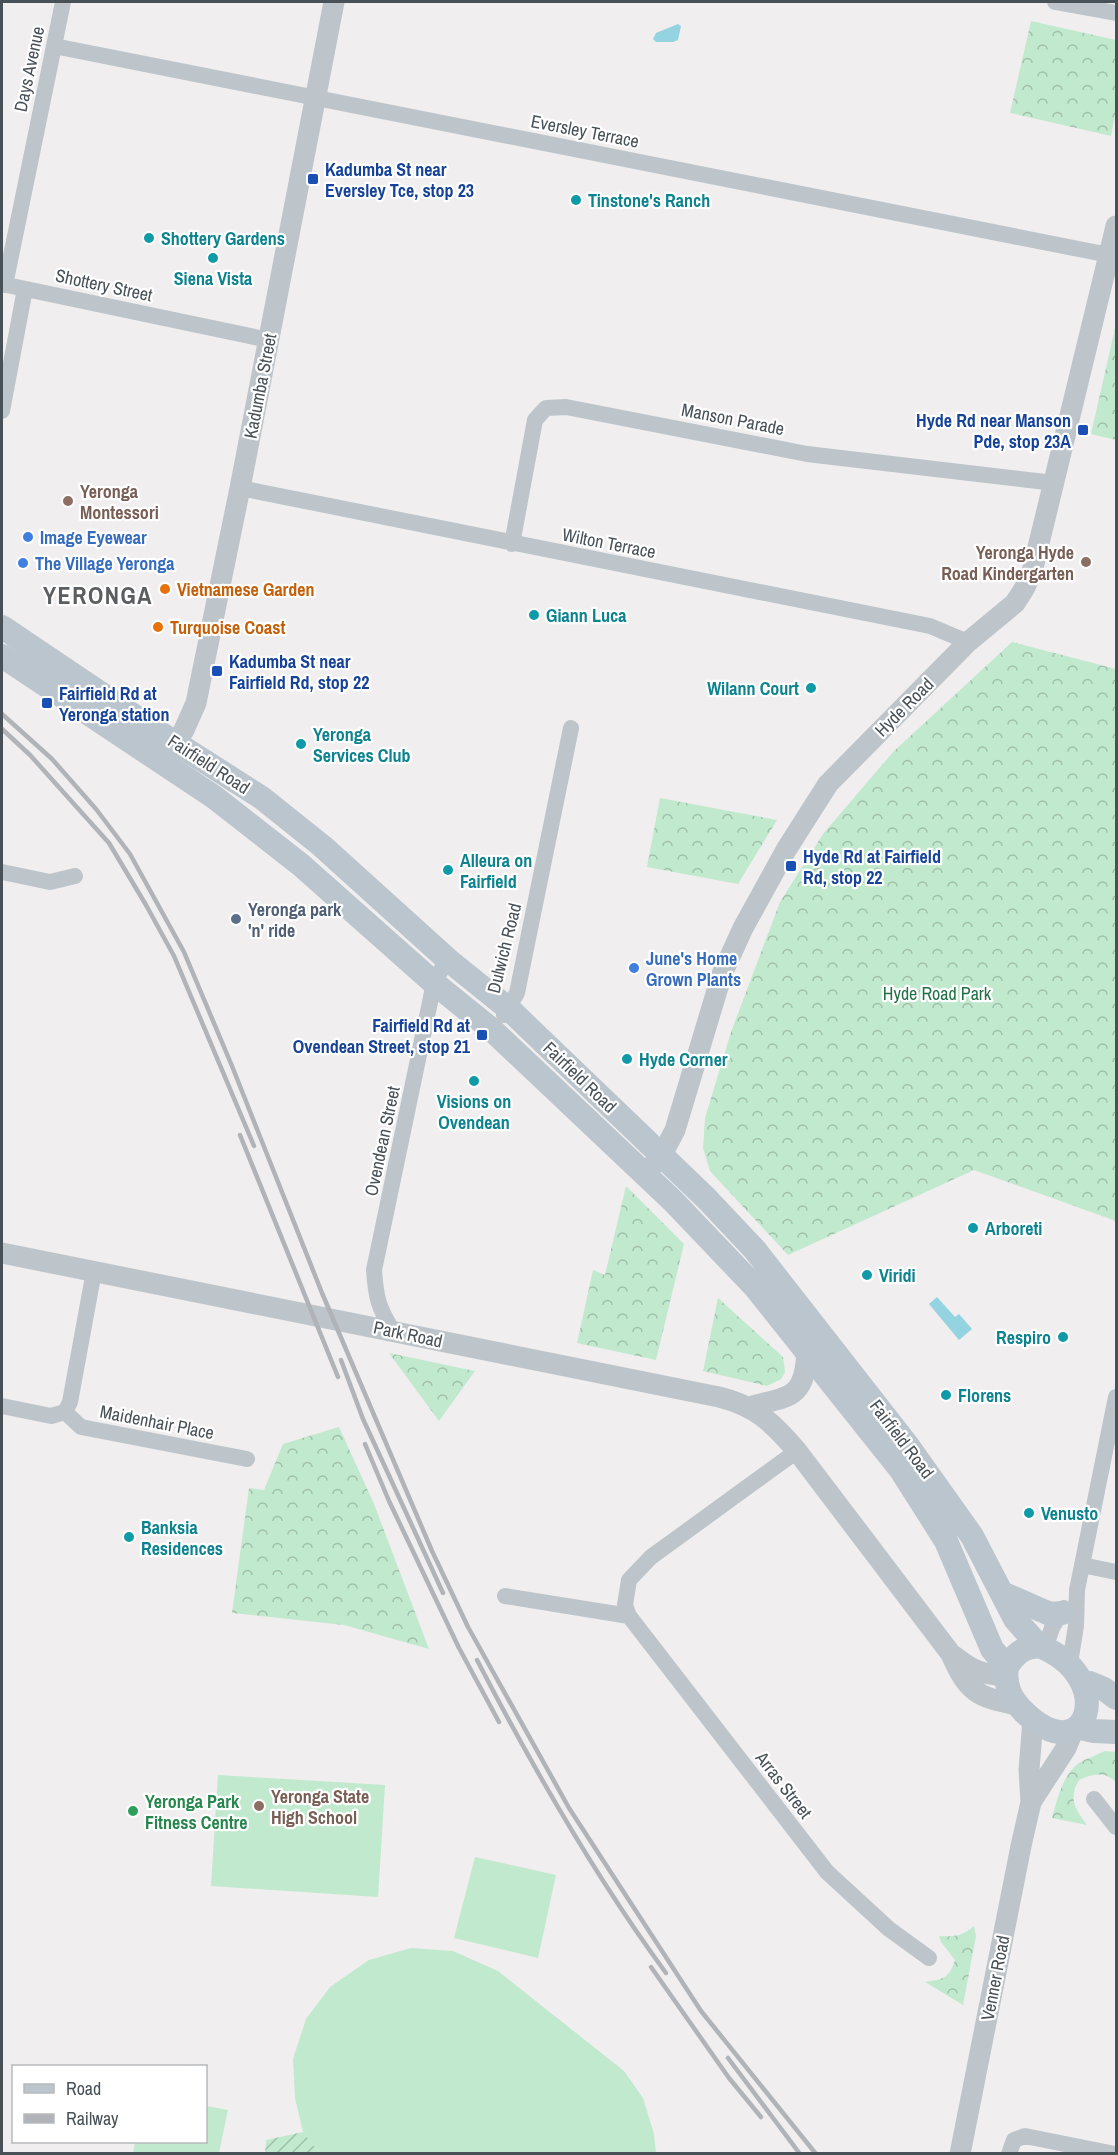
<svg xmlns="http://www.w3.org/2000/svg" width="1118" height="2155" font-family="'Archivo Narrow',sans-serif">
	<style>
		.forest { fill: url(#forest-crowns) }
		.garden { fill: url(#garden-furrows) }
		.pitch { fill: #c1e9ce }
		.water { fill: #93d4e0 }
		.lines { fill: none; stroke-linecap: round; stroke-linejoin: round }
		.minor { stroke: #bdc5cb; stroke-width: 16 }
		.tertiary { stroke: #bdc5cb; stroke-width: 21 }
		.secondary { stroke: #bbc5cd; stroke-width: 24 }
		.rail { stroke: #b0b3b7; stroke-width: 4.5 }
		.transit-dot { fill: #1a4fb4; stroke: #fff; stroke-width: 2 }
		.culture-dot { fill: #0f9aa8; stroke: #fff; stroke-width: 2 }
		.education-dot { fill: #8d6e63; stroke: #fff; stroke-width: 2 }
		.shop-dot { fill: #3f7fe0; stroke: #fff; stroke-width: 2 }
		.food-dot { fill: #e8710a; stroke: #fff; stroke-width: 2 }
		.service-dot { fill: #5c6f8a; stroke: #fff; stroke-width: 2 }
		.leisure-dot { fill: #2e9e5b; stroke: #fff; stroke-width: 2 }
		.labels { text-anchor: middle; dominant-baseline: central; stroke-width: 4.5; stroke-linejoin: round; paint-order: stroke }
		.street-label { font-size: 18px; fill: #485158; stroke: #fff }
		.transit-label { font-size: 18px; font-weight: bold; fill: #164399; stroke: #fff; text-anchor: start }
		.culture-label { font-size: 18px; font-weight: bold; fill: #0d838f; stroke: #fff; text-anchor: start }
		.education-label { font-size: 18px; font-weight: bold; fill: #785e54; stroke: #fff; text-anchor: start }
		.shop-label { font-size: 18px; font-weight: bold; fill: #366cbe; stroke: #fff; text-anchor: start }
		.food-label { font-size: 18px; font-weight: bold; fill: #c56008; stroke: #fff; text-anchor: start }
		.service-label { font-size: 18px; font-weight: bold; fill: #4e5e75; stroke: #fff; text-anchor: start }
		.park-label { font-size: 18px; fill: #227046; stroke: #fff }
		.leisure-label { font-size: 18px; font-weight: bold; fill: #27864d; stroke: #fff; text-anchor: start }
		.district-label { font-size: 24px; font-weight: bold; letter-spacing: 1.5px; fill: #5b5e61; stroke: #fff }
	</style>
	<defs>
		<pattern id="forest-crowns" width="20" height="18" patternUnits="userSpaceOnUse" patternTransform="scale(1.5)"><rect width="20" height="18" fill="#c1e9ce"/><path d="M2 6a3 3 0 1 1 6 0M12 15a3 3 0 1 1 6 0" fill="none" stroke="#9fbfaa"/></pattern>
		<pattern id="garden-furrows" width="10" height="10" patternUnits="userSpaceOnUse" patternTransform="scale(1.5)"><rect width="10" height="10" fill="#c1e9ce"/><path d="M-1 1l2-2M0 10L10 0M9 11l2-2" fill="none" stroke="#9fbfaa"/></pattern>
	</defs>
	<rect width="100%" height="100%" fill="#f0eeee"/>
	<!-- forest -->
	<path class="forest" d="M1031,21L1116,40V110L1111,136L1010,113Z
		M1116,324V440L1091,434Z
		M1012,642L1116,669V1221L974,1170L788,1255L710,1171L703,1148L705,1118L731,1032L780,902L823,834L893,752Z
		M660,798L777,820L738,884L647,867Z
		M626,1186L684,1244L656,1360L577,1343L593,1270L605,1275Z
		M718,1298L783,1357L785,1372L781,1379L767,1386L703,1371Z
		M389,1353L475,1371L439,1421Z
		M339,1427L374,1504L429,1649L344,1625L232,1613L249,1488L264,1490L283,1444Z
		M1105,1751L1116,1752V1782C1104,1771 1093,1774 1079,1780C1068,1798 1075,1809 1087,1825L1052,1818C1057,1800 1063,1774 1079,1763C1087,1758 1097,1755 1105,1751Z
		M974,1926L976,1936L963,2005L925,1982C943,1979 949,1979 955,1960L941,1942L939,1936C954,1937 963,1936 974,1926Z"/>
	<!-- garden -->
	<path class="garden" d="M303,2132L320,2153L265,2154L266,2140Z"/>
	<!-- pitch -->
	<path class="pitch" d="M218,1775L385,1785L378,1897L211,1886Z
		M475,1857L556,1875L538,1958L454,1938Z
		M411,1948L453,1951L498,1971L624,2071L643,2098L654,2134L656,2153H320L303,2132L295,2098L293,2059L306,2019L330,1987L369,1960Z
		M206,2106L228,2110L219,2153H133L135,2142H206Z"/>
	<!-- water -->
	<path class="water" d="M678,24L681,26L678,40L673,42H656L653,39L656,33Z
		M937,1297L955,1317L959,1314L972,1329L959,1340L929,1304Z"/>
	<g class="lines">
		<!-- minor -->
		<path class="minor" d="M1055,2L1116,13
			M54,46L1109,255
			M2,284L269,340
			M5,285L63,2
			M2,411L25,289
			M240,488L930,626L968,642
			M512,544L535,420L546,408L566,407L807,454L1054,483
			M2,872L50,882L75,876
			M504,1015L517,993L519,983L571,728
			M393,1331C378,1307 376,1298 374,1270L434,983L447,959
			M2,1406L51,1416L65,1412L70,1402L94,1271
			M65,1412L81,1427L247,1459
			M797,1451L651,1557L629,1580L625,1605L629,1616L827,1872L889,1929L929,1958
			M1082,1565L1116,1572
			M505,1596L629,1616
			M1045,1648L1052,1628L1064,1608
			M1070,1663L1076,1626L1077,1590L1116,1397
			M1094,1799L1116,1827
			M1009,2154L1014,2140L1025,2136L1115,2154"/>
		<!-- tertiary -->
		<path class="tertiary" d="M166,757L184,730L196,703L240,488L334,2
			M645,1174L662,1155L675,1130L722,974L743,928L786,850L828,784L968,642L1015,603L1024,589L1032,572L1116,226
			M2,1253L719,1397C756,1406 773,1423 797,1451L951,1654C968,1693 977,1697 1018,1705
			M748,1407C791,1396 805,1399 807,1350
			M954,1656C973,1671 981,1674 1006,1676
			M1031,1802L1066,1748L1073,1731
			M960,2154L1021,1846L1031,1802L1029,1770L1033,1719"/>
		<!-- secondary -->
		<path class="secondary" d="M2,627L146,724L262,798L322,846L447,959L509,1009L706,1198L755,1250L908,1446L972,1536L1015,1619L1039,1646
			M2,656L214,797L301,865L434,983L491,1029L673,1201L755,1287L901,1470L946,1541L992,1649L1007,1667
			M1002,1593L1050,1614L1062,1613
			M1039,1646C1118,1676 1089,1774 1024,1712C1011,1699 1004,1686 1007,1667C1015,1654 1023,1647 1039,1646Z
			M1090,1683L1104,1689L1116,1698
			M1081,1728L1094,1731L1116,1732"/>
		<!-- rail -->
		<path class="rail" d="M2,714L52,759L96,809L130,854L184,952L232,1066L322,1293L432,1551L468,1627L569,1808L701,2011L816,2154
			M2,729L30,755L109,843L146,905L174,956L254,1146
			M240,1135L338,1377
			M341,1360L363,1419L443,1593
			M365,1444L389,1501L459,1648L499,1722
			M477,1660C533,1768 594,1875 666,1973
			M651,1967L729,2078L761,2117
			M728,2058L800,2154"/>
	</g>
	<!-- markers -->
	<g class="transit-dot">
		<rect x="307" y="173" width="12" height="12" rx="3"/>
		<rect x="1077" y="424" width="12" height="12" rx="3"/>
		<rect x="211" y="665" width="12" height="12" rx="3"/>
		<rect x="41" y="697" width="12" height="12" rx="3"/>
		<rect x="785" y="860" width="12" height="12" rx="3"/>
		<rect x="476" y="1029" width="12" height="12" rx="3"/>
	</g>
	<g class="culture-dot">
		<circle cx="576" cy="200" r="6"/>
		<circle cx="149" cy="238" r="6"/>
		<circle cx="213" cy="258" r="6"/>
		<circle cx="534" cy="615" r="6"/>
		<circle cx="811" cy="688" r="6"/>
		<circle cx="301" cy="744" r="6"/>
		<circle cx="448" cy="870" r="6"/>
		<circle cx="627" cy="1059" r="6"/>
		<circle cx="474" cy="1081" r="6"/>
		<circle cx="973" cy="1228" r="6"/>
		<circle cx="867" cy="1275" r="6"/>
		<circle cx="1063" cy="1337" r="6"/>
		<circle cx="946" cy="1395" r="6"/>
		<circle cx="1029" cy="1513" r="6"/>
		<circle cx="129" cy="1537" r="6"/>
	</g>
	<g class="education-dot">
		<circle cx="68" cy="501" r="6"/>
		<circle cx="1086" cy="562" r="6"/>
		<circle cx="259" cy="1806" r="6"/>
	</g>
	<g class="shop-dot">
		<circle cx="28" cy="537" r="6"/>
		<circle cx="23" cy="563" r="6"/>
		<circle cx="634" cy="968" r="6"/>
	</g>
	<g class="food-dot">
		<circle cx="165" cy="589" r="6"/>
		<circle cx="158" cy="627" r="6"/>
	</g>
	<circle class="service-dot" cx="236" cy="919" r="6"/>
	<circle class="leisure-dot" cx="133" cy="1811" r="6"/>
	<g class="labels">
		<!-- street labels -->
		<g class="street-label">
			<text transform="translate(29 69) rotate(-78)">Days Avenue</text>
			<text transform="translate(585 131) rotate(11)">Eversley Terrace</text>
			<text transform="translate(104 285) rotate(12)">Shottery Street</text>
			<text transform="translate(260 386) rotate(-79)">Kadumba Street</text>
			<text transform="translate(733 419) rotate(11)">Manson Parade</text>
			<text transform="translate(609 543) rotate(11)">Wilton Terrace</text>
			<text transform="translate(904 707) rotate(-45)">Hyde Road</text>
			<text transform="translate(209 764) rotate(33)">Fairfield Road</text>
			<text transform="translate(504 948) rotate(-76)">Dulwich Road</text>
			<text transform="translate(580 1077) rotate(44)">Fairfield Road</text>
			<text transform="translate(382 1141) rotate(-78)">Ovendean Street</text>
			<text transform="translate(408 1334) rotate(12)">Park Road</text>
			<text transform="translate(157 1422) rotate(11)">Maidenhair Place</text>
			<text transform="translate(902 1439) rotate(53)">Fairfield Road</text>
			<text transform="translate(784 1785) rotate(52)">Arras Street</text>
			<text transform="translate(995 1978) rotate(-79)">Venner Road</text>
		</g>
		<!-- transit labels -->
		<g class="transit-label">
			<text x="325" y="169">Kadumba St near<tspan x="325" dy="21">Eversley Tce, stop 23</tspan></text>
			<text x="1071" y="420" text-anchor="end">Hyde Rd near Manson<tspan x="1071" dy="21">Pde, stop 23A</tspan></text>
			<text x="229" y="661">Kadumba St near<tspan x="229" dy="21">Fairfield Rd, stop 22</tspan></text>
			<text x="59" y="693">Fairfield Rd at<tspan x="59" dy="21">Yeronga station</tspan></text>
			<text x="803" y="856">Hyde Rd at Fairfield<tspan x="803" dy="21">Rd, stop 22</tspan></text>
			<text x="470" y="1025" text-anchor="end">Fairfield Rd at<tspan x="470" dy="21">Ovendean Street, stop 21</tspan></text>
		</g>
		<!-- culture labels -->
		<g class="culture-label">
			<text x="588" y="200">Tinstone's Ranch</text>
			<text x="161" y="238">Shottery Gardens</text>
			<text x="213" y="278" text-anchor="middle">Siena Vista</text>
			<text x="546" y="615">Giann Luca</text>
			<text x="799" y="688" text-anchor="end">Wilann Court</text>
			<text x="313" y="734">Yeronga<tspan x="313" dy="21">Services Club</tspan></text>
			<text x="460" y="860">Alleura on<tspan x="460" dy="21">Fairfield</tspan></text>
			<text x="639" y="1059">Hyde Corner</text>
			<text x="474" y="1101" text-anchor="middle">Visions on<tspan x="474" dy="21">Ovendean</tspan></text>
			<text x="985" y="1228">Arboreti</text>
			<text x="879" y="1275">Viridi</text>
			<text x="1051" y="1337" text-anchor="end">Respiro</text>
			<text x="958" y="1395">Florens</text>
			<text x="1041" y="1513">Venusto</text>
			<text x="141" y="1527">Banksia<tspan x="141" dy="21">Residences</tspan></text>
		</g>
		<!-- education labels -->
		<g class="education-label">
			<text x="80" y="491">Yeronga<tspan x="80" dy="21">Montessori</tspan></text>
			<text x="1074" y="552" text-anchor="end">Yeronga Hyde<tspan x="1074" dy="21">Road Kindergarten</tspan></text>
			<text x="271" y="1796">Yeronga State<tspan x="271" dy="21">High School</tspan></text>
		</g>
		<!-- shop labels -->
		<g class="shop-label">
			<text x="40" y="537">Image Eyewear</text>
			<text x="35" y="563">The Village Yeronga</text>
			<text x="646" y="958">June's Home<tspan x="646" dy="21">Grown Plants</tspan></text>
		</g>
		<!-- food labels -->
		<g class="food-label">
			<text x="177" y="589">Vietnamese Garden</text>
			<text x="170" y="627">Turquoise Coast</text>
		</g>
		<!-- service labels -->
		<g class="service-label">
			<text x="248" y="909">Yeronga park<tspan x="248" dy="21">'n' ride</tspan></text>
		</g>
		<!-- park labels -->
		<g class="park-label">
			<text x="937" y="993">Hyde Road Park</text>
		</g>
		<!-- leisure labels -->
		<g class="leisure-label">
			<text x="145" y="1801">Yeronga Park<tspan x="145" dy="21">Fitness Centre</tspan></text>
		</g>
		<!-- district labels -->
		<g class="district-label">
			<text x="98" y="595">YERONGA</text>
		</g>
	</g>
	<!-- border -->
	<rect width="1118" height="2155" fill="none" stroke="#485158" stroke-width="6"/>
	<!-- legend -->
	<rect x="12" y="2065" width="195" height="78" fill="#ffffff" stroke="#b6b9bc" stroke-width="1.5"/>
	<rect x="24" y="2084" width="30" height="9" fill="#bbc5cd" stroke="#b6b9bc" stroke-width="1.5"/>
	<text x="66" y="2095" font-size="18" fill="#485158">Road</text>
	<rect x="24" y="2114" width="30" height="9" fill="#b0b3b7" stroke="#b6b9bc" stroke-width="1.5"/>
	<text x="66" y="2125" font-size="18" fill="#485158">Railway</text>
</svg>
